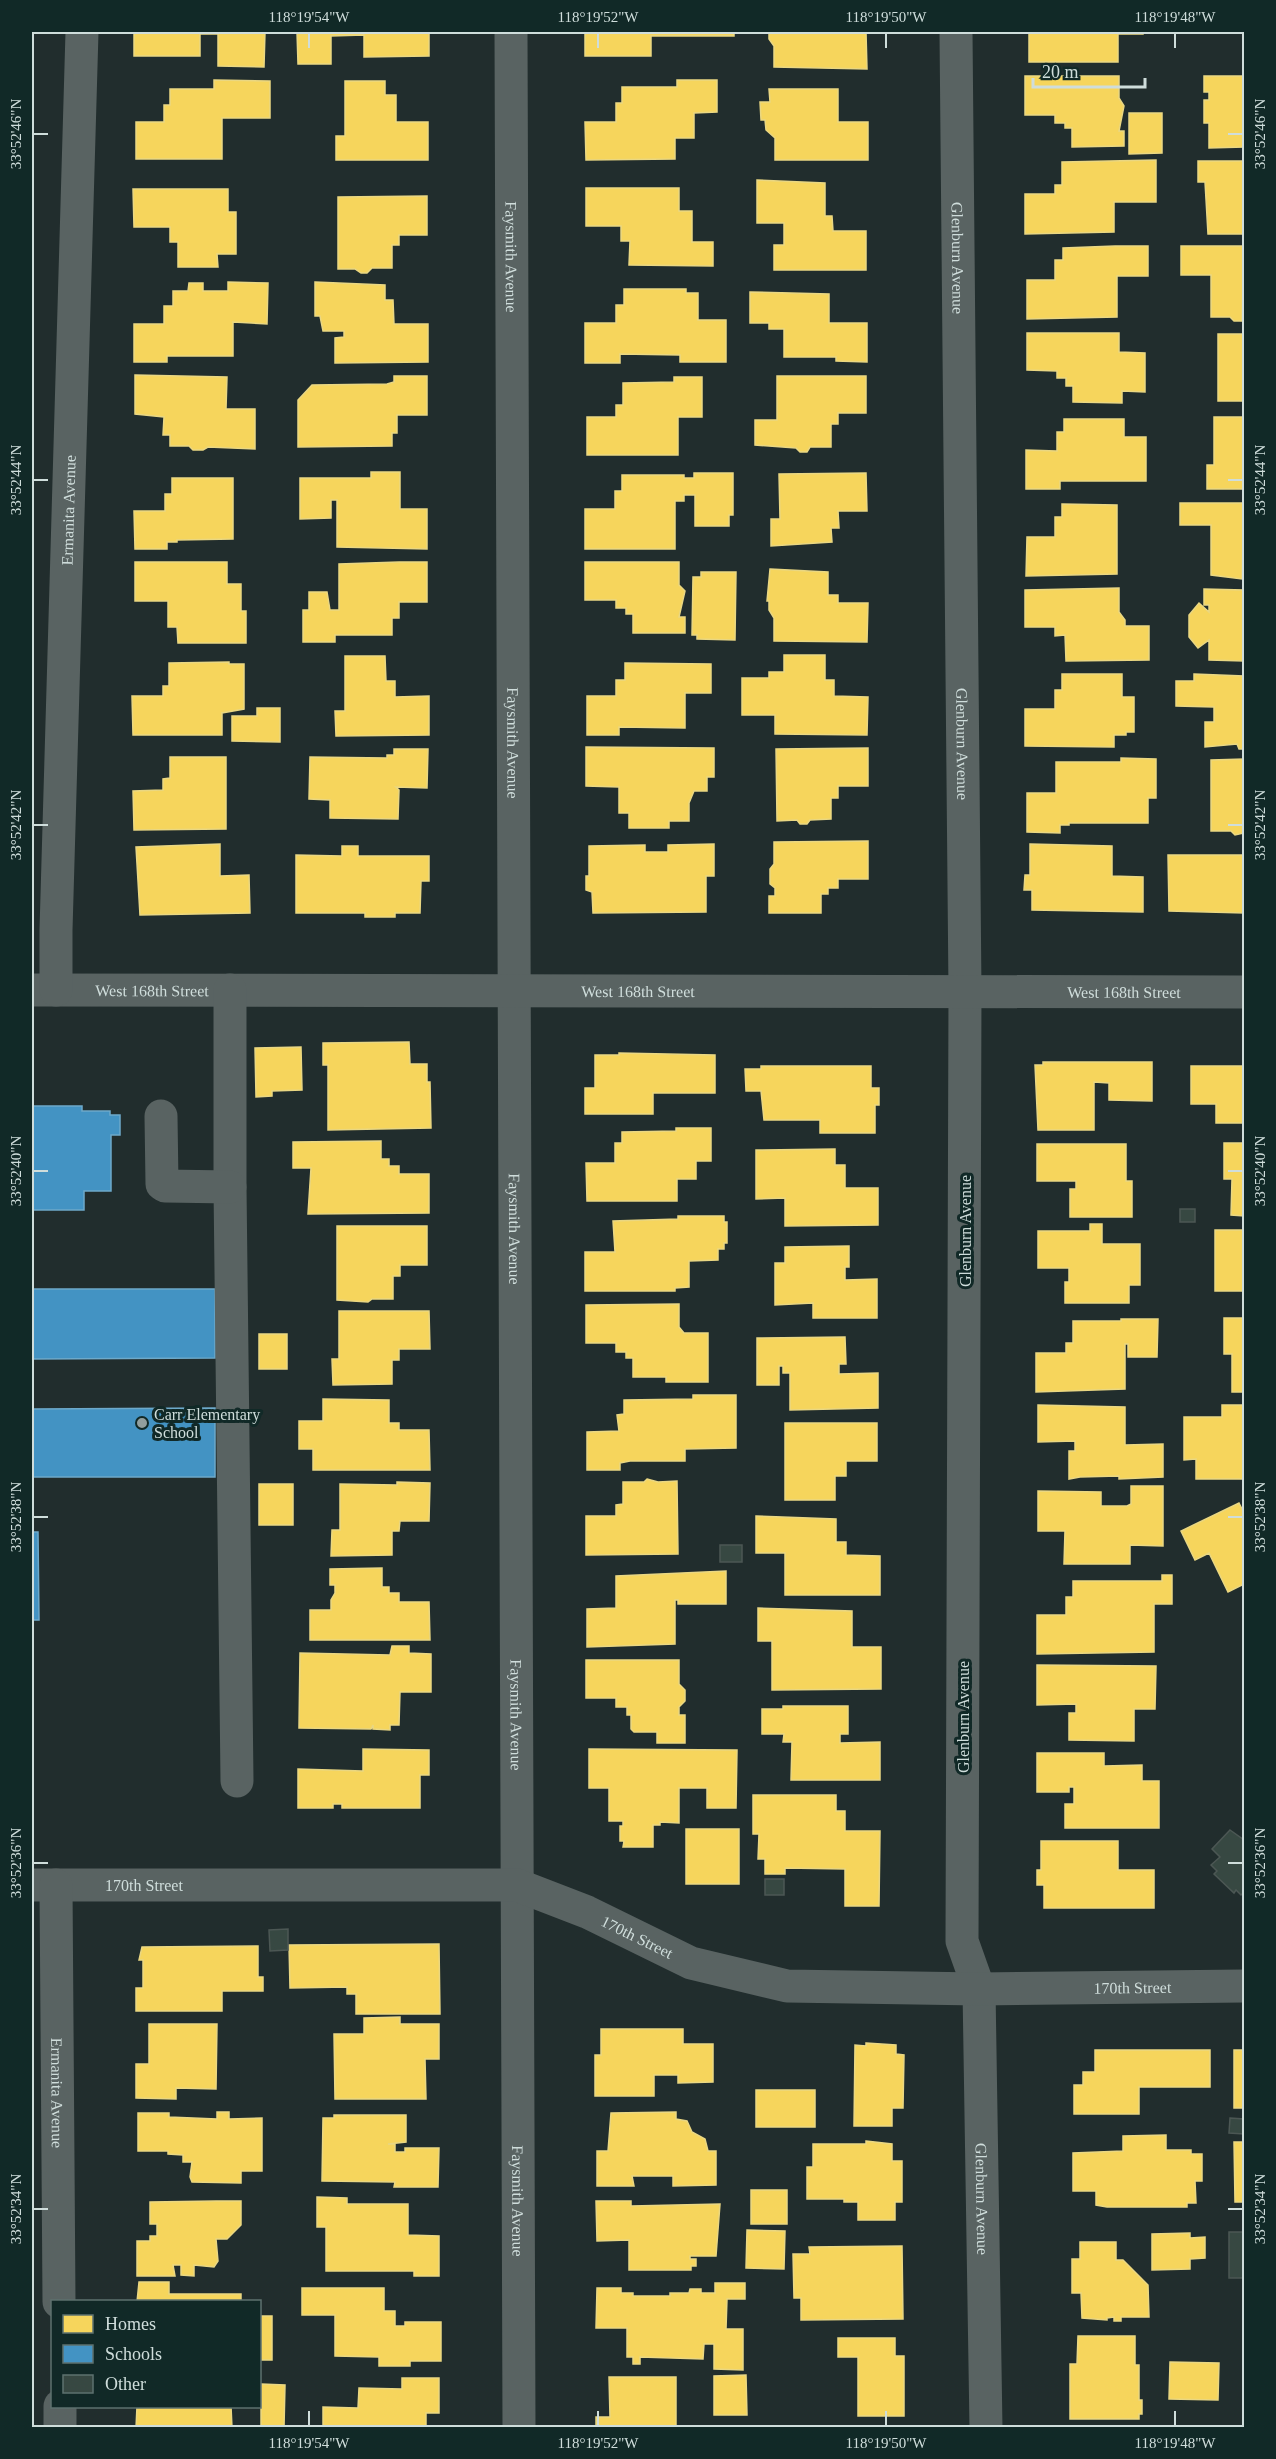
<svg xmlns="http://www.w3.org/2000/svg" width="1276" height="2459" font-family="Georgia,serif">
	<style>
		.homes { fill: #f6d55c; stroke: #ead782; stroke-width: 1.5 }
		.schools { fill: #4393c3; stroke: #6da9ca; stroke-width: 1.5 }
		.building { fill: #374842; stroke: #4c5754; stroke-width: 1.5 }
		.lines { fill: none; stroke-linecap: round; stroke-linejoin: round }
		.minor { stroke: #596362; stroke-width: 33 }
		.ticks { fill: none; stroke: #cfdddb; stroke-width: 2 }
		.poi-dot { fill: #929f9e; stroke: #112927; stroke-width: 2 }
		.labels { text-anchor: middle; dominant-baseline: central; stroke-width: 6; stroke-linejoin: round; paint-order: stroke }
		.street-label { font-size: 16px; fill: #cfdddb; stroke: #112927 }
		.poi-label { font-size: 16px; fill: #cfdddb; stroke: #112927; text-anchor: start }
		.neatline { fill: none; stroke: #cfdddb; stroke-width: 2 }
		.ticks-label { font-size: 15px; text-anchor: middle; fill: #cfdddb }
	</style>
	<rect width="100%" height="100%" fill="#212d2d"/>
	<!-- homes -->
	<path class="homes" d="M134,32H265L264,67L218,66V34H200V56H134Z
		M297,32H429V56L364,57V35L331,36V64H298Z
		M585,32H734V36H651V56H585Z
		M751,32H866L867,69L774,67V46L769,39V32Z
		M1026,32H1143V34H1118V62H1029V32Z
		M1025,76H1119V98L1124,106L1119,131H1124V146L1072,147V128H1065V123H1055V115H1025Z
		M1204,76H1244V147L1209,148V123H1204V100H1209V92H1204Z
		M214,80L270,81V118H222V159H136V122H164V105H170V89H214Z
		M677,80H717V112L694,113V138H675V159L586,160L585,122H616V103H622V87H677Z
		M345,81H385V95H396V122H428V160H336V136H345Z
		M769,89H838V122H868V160H775V138L766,130L765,120H761L760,102H770Z
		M1129,113H1162V153L1129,154Z
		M1156,160V202H1114V232L1025,234V194H1055V185H1062V162Z
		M1198,161H1244V234H1208L1205,182H1198Z
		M757,180L825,183V216H832L833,231H866V270H774V245H784V223H757Z
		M586,188H679V211H692V242H713V266L629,265L630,241H621V226H586Z
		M133,189H228V212H236V254H217L218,267H178V242H170V227H134Z
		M427,196V235H399V245H392V268H372L367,273H361L355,269H338V197Z
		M1115,246H1148V276H1117V317L1027,319V280H1055V260H1063V248Z
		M1181,246H1244L1242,321H1234L1230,317H1211V275H1181Z
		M228,282L268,283L267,324L233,322V356H167V362H134V324H164V306H173V291H188L189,283H203V291H228Z
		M315,282L385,285V300H393L394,324H428V362L335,363V338L344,337V331H323L320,316H315Z
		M624,289H686V293H698V320H726V362H680V355L620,354V363H585V323H616V305H624Z
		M750,292L829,294V323H867V362L836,361V357H784V329H769V323H750Z
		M1027,333H1119V352L1145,353V392L1122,391V403L1073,402V386H1066V378H1057V371L1027,370Z
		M1218,334H1244V401H1218Z
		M135,375L227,377L226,409H255V449L208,447L203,450H193L189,446H170V435H163L164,417L135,414Z
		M394,376H427V415H397V433H392V446L298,447V400L312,385L387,384L394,382Z
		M777,376H866V413H838V424H831V447H810L807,452H800L796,448L755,445V420H777Z
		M674,377H702V417H678V455H587V417H616V405H623V383L674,382Z
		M1214,417H1244V489H1207V465H1214Z
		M1064,419H1124V437H1146V481H1060V489H1026V450L1057,451V432H1064Z
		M371,472H400V509H427V549L337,547V500H331V518L300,519V478H371Z
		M694,473H733V515H729V526H695V495H684V501H675V549H585V509H615V491H622V475H684V478H694Z
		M866,473L867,511H838L839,528H831L832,542L771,546V519H780L779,474Z
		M172,478H233V539L177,540V542H167V549H135L134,511H165V494H172Z
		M1180,503H1244L1242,579L1211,575V525H1180Z
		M1062,504L1117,505V574L1026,576L1027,537H1055V517H1062Z
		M135,562H227V584H241V611H246V643H178L177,627H168V601H135Z
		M399,562H427V602H399V618H392V635H335V642H303V610H309V592H327L330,610H339V564Z
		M585,562H679V585L685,591L679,617H685V633H633V614H626V608H616V600H585Z
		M770,569L828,572V595H838V603H868L867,642L774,641V618L769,610V601H767Z
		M701,572H736L735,640L697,639V635H692L693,577H701Z
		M1119,588V612L1125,620V626H1149V660L1066,661L1065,635L1055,636V627H1025V590Z
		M1204,589L1244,590V661L1209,660V640L1198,648L1189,637V615L1199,603L1209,612V605H1204Z
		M784,655H825V680H834V696L868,697L867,735L775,734V715H742V678H769V672H784Z
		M345,656H385L386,681H395V697L429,696V735L336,736L335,711H345Z
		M229,662V664H244V709L222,713V735H133L132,696H163V686H169V663Z
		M625,663L711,664V693H685V728L619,727V735H587V696H616V680H625Z
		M1062,674H1122V697H1134V732H1126V735H1114V747L1025,746V709H1055V690H1062Z
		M1194,674L1244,676V749H1239L1237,744L1205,747V722H1214V707L1176,706V681H1194Z
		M257,708H280V742L232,741V716H257Z
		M586,747L714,748V777H707V791H694L689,803V821H669V828H629V813H619V787L586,786Z
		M868,748V786H838V798H831V819L810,820L807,824H800L797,820L777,821L776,749Z
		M394,749H428L427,788L396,787L399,790L398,819L330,818V800L309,799L310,757L387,758V755H394Z
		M170,757H226V829L134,830L133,791L163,790V779L170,778Z
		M1121,758L1156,759V798H1148V823H1069V825H1060V833L1027,832V793H1056V762H1121Z
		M1244,759V833L1235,835L1231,831H1211V760Z
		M868,841V879H838V888H828V894H821V913H769V896H775V888L770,884V869L774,864V842Z
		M220,844V876L249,875L250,913L140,915L136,847Z
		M714,844V876H706V912L593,913L592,892L586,890V876H589V846L645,845V852H668V845Z
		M1030,844L1112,846V876L1143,877V912L1032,910V890H1024L1025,875H1030Z
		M1244,845V913L1169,911L1168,855H1244Z
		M342,846H358V856H429V881H421L420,913H395V917H365V913H296V855L342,856Z
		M409,1042L410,1064H427V1082H430L431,1128L328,1130V1065H323V1043Z
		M301,1047L302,1090L272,1091V1096L256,1097L255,1048Z
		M619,1053L715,1055V1093H653V1114H585V1088H595V1055H619Z
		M1043,1062H1152V1101L1109,1100V1083L1094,1082V1130H1038L1035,1065H1043Z
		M761,1066H871V1088H879V1105H875V1133H820V1120H764L761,1091H746L745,1069H761Z
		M1191,1066H1244V1123H1216V1104H1191Z
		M676,1128H711V1161H696V1179H677V1201H587L586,1163H615V1143H622V1132L676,1131Z
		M381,1141V1159H389V1166H399V1174H429V1213L308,1214L311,1168H293V1142Z
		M1224,1143H1244V1216L1231,1215L1232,1179H1224Z
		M1037,1144H1126V1181H1132V1217H1070V1189H1076V1181H1037Z
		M835,1149V1165H845V1188H878V1225L785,1226V1198L756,1199V1150Z
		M678,1216H724V1222H727V1243H724V1249H718V1260L689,1261V1287L675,1288V1291H585V1252H615L613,1221L678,1219Z
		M1090,1224H1102V1244H1140V1285H1129V1303H1065V1282H1069V1268H1038V1231H1090Z
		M337,1226H427V1265H400V1276H393V1299H372L368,1302L337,1300Z
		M1215,1230H1244V1304L1243,1291H1215Z
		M849,1246V1267H845V1280L877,1279V1318H813V1303L775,1305V1263H785V1247Z
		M679,1304V1327L684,1333H708V1382H666V1377H633V1358H626V1352H616V1343H586V1305Z
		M339,1311H429L430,1349H399V1360H392V1384L333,1385L332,1359H339Z
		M1224,1318H1244V1392H1232V1354H1224Z
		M1121,1319H1158L1157,1357H1128V1344H1125V1389L1036,1392V1353H1066V1343H1073V1321H1121Z
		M259,1334H287V1369H259Z
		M845,1337L846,1364H839V1374L878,1373V1408L790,1410V1373H783V1366H779V1385H757V1338Z
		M693,1395H736V1448L685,1449V1461H630L620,1463V1470H587V1432L619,1431L617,1415L624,1414V1400L693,1399Z
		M323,1399L389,1400V1423H399V1430H429L430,1470H313V1449H299V1421H323Z
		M1038,1405L1125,1407V1445L1163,1444V1477L1119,1479V1476L1080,1477L1069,1479V1451H1075V1441L1038,1442Z
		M1222,1405H1244V1479H1196V1459L1184,1460V1417H1222Z
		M785,1423H877V1461H846V1476H835V1500H785Z
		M647,1479L658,1482L677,1481L678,1554L586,1555V1516H616V1505L623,1504V1482H644Z
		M397,1482L430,1483L429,1521H400L399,1531H392V1555L331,1556L332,1530H340V1484L397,1485Z
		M259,1484H293V1525H259Z
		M1131,1486H1163V1546L1130,1545V1564H1064L1065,1531H1038V1491L1101,1492V1506H1127L1131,1504Z
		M1239,1503L1244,1513V1584L1228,1592L1209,1553L1195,1560L1181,1531Z
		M756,1516L836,1519V1542H846V1555L880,1556V1595H785V1553H756Z
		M382,1568V1587H389V1593H399V1602H429L430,1640H310V1610H331V1600L335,1593V1585H330V1569Z
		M726,1571V1604H678V1600H675V1644L587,1647V1609L616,1608V1576Z
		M1162,1575H1172V1604H1154V1652L1037,1654V1615H1066V1597H1073V1581H1162Z
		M758,1608L852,1611V1647H881V1689L772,1690V1641H758Z
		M392,1646H409V1653L431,1654V1692H400L399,1725H390V1730L373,1729V1725L371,1729L299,1728L300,1653L390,1655Z
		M586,1660H679V1684L685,1690V1701L679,1707V1715H685V1743H657V1732H634L631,1729V1715H627V1707H616V1698H586Z
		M1037,1665L1156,1666L1155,1709H1134V1741L1069,1740V1713H1076V1704L1037,1705Z
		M783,1706H848V1734H840V1743L880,1742V1780H791L792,1742H783L784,1734H762V1709H783Z
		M363,1749L429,1750V1775H420V1808H342V1804H333V1808H298V1769L363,1771Z
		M589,1749L737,1750L736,1808H707V1788H679V1823L660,1822V1825H653V1847H623L624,1841H620V1826H623V1821H609V1788H589Z
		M1037,1753H1104V1766L1142,1765V1781H1159V1828H1065V1804H1074V1787H1069V1792H1037Z
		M753,1795H836V1811H845V1831H880L879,1906H845V1869L785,1868V1874H765V1859H758L759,1834H753Z
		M686,1829H739V1884H686Z
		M1041,1841H1118V1870H1154V1908H1044V1885H1037V1870H1041Z
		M439,1944L440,2014H356V1994H347V1987L290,1988L289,1945Z
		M258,1946V1977H263V1991H222V2011H136V1988H143V1960H139L142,1947Z
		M400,2017V2024H439V2059H425L426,2099H335L334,2034H364V2018Z
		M149,2024H217L216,2089L176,2088V2099L136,2098V2064H149Z
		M601,2029H683V2044H713V2082L678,2083V2075H654V2096H595V2055H601Z
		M866,2043L896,2045V2054L904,2055L903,2108H892V2126H854L855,2045L866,2046Z
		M1095,2050H1210V2087H1139V2114H1074V2085H1083V2072H1095Z
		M1234,2050H1244V2108H1234Z
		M756,2090H815V2127H756Z
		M217,2112H229V2119L262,2118V2171H241V2183L192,2182L190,2177L192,2162H183V2155L168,2154V2151H138V2113H169V2117L217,2119Z
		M676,2112V2119L687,2121L692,2132L705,2139L708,2151H716V2185L673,2186V2176H632L634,2186H597V2151H608L611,2113Z
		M334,2115H406V2142L388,2144H395V2152H405V2148H439L438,2187H394L395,2182L322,2181L323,2118H334Z
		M1166,2135V2150H1191V2154H1202V2181H1195L1196,2203H1187V2207H1107L1096,2205V2191H1073V2153L1123,2151V2136Z
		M866,2141L892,2144V2161H902V2202H895V2220H858V2202H844V2199H807V2167H813V2144H866Z
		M1234,2142H1244V2202H1235Z
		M751,2190H787V2224H751Z
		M317,2197L347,2198V2204H408V2235L439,2236V2276H414V2271H326V2227H317Z
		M216,2201H241V2225L227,2239H216L218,2261L214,2267L194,2265V2276L181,2275V2265H173L175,2276H137V2241H150V2236H157V2224H150V2202Z
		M596,2201H631V2206L720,2204L716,2256H690V2259H696V2266H691V2270H629V2240L597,2241Z
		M747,2230L785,2231L784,2269L746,2268Z
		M1190,2233V2238L1205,2237V2258L1190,2259V2269L1152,2270V2234Z
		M1080,2242H1116V2260H1123L1148,2285L1149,2317H1121V2321H1114V2317L1107,2318V2320L1082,2318L1081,2293H1072V2259H1080Z
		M902,2246L903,2319L801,2320V2298H794L793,2254H810L809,2247Z
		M139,2282H169V2294H241V2302H137Z
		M715,2283H745V2299H727L726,2329H743V2370L714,2369V2344H704L703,2359L640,2357V2364H633V2357H627V2328H596L597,2288H621V2293H633V2296H670V2293H689L690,2289H701V2293H715Z
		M302,2288H384V2311H395V2326H405V2322H441V2361H410V2366H379V2357L335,2356V2315H302Z
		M260,2316H272V2360H260Z
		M1078,2336H1135V2365H1139V2400H1142V2414H1139V2419H1070V2364H1077Z
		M838,2338H895V2356H904V2416H858V2357H838Z
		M1170,2362L1219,2363L1218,2400L1169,2399Z
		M746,2375L747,2415H714V2376Z
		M609,2377H676V2428H596V2417H610Z
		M402,2378H439V2413H426V2428H323V2407L358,2408L359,2388L402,2389Z
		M261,2384L285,2385L284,2428H261Z
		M137,2406H231L232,2428H136Z"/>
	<!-- schools -->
	<path class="schools" d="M32,1106H82V1111H110V1115H120V1135H111V1191H84V1210H32Z
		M32,1289H215V1358L32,1359Z
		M215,1408V1477H32V1409Z
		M32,1532H38L39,1620H32Z"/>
	<!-- building -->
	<path class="building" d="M1180,1209H1195V1222H1180Z
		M720,1545H742V1562H720Z
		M1230,1830L1244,1840V1892L1241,1895L1236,1890L1234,1893L1214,1874L1217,1871L1211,1865L1220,1857L1212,1849Z
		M765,1879H784V1895H765Z
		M288,1929V1950L270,1951L269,1930Z
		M1230,2118L1244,2119V2134L1229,2133Z
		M1229,2232H1244V2278H1229Z"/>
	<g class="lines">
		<!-- minor -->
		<g class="minor">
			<path id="s1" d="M511,32L519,2428"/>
			<path id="s2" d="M956,32L965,991L962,1941L979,1989L986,2428"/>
			<path id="s3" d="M32,990L1244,992"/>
			<path id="s4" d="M56,990V930L82,32"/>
			<path d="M230,990V1187L237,1781"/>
			<path d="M161,1116L162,1184L165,1186L230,1187"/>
			<path id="s5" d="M32,1885H517L587,1912L691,1963L787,1986L979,1989L1244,1986"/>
			<path id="s6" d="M56,1885L59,2302"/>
			<path d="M60,2406V2428"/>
		</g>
	</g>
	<!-- ticks -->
	<path class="ticks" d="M309,33V48M598,33V48M886,33V48M1175,33V48M33,134H48M1228,134H1243M33,480H48M1228,480H1243M33,825H48M1228,825H1243M33,1171H48M1228,1171H1243M33,1517H48M1228,1517H1243M33,1863H48M1228,1863H1243M33,2209H48M1228,2209H1243M309,2411V2426M598,2411V2426M886,2411V2426M1175,2411V2426"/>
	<!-- markers -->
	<circle class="poi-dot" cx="142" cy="1423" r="6"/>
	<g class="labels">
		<!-- street labels -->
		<g class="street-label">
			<text stroke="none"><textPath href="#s1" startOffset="225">Faysmith Avenue</textPath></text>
			<text stroke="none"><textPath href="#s2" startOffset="226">Glenburn Avenue</textPath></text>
			<text stroke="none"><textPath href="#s4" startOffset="480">Ermanita Avenue</textPath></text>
			<text stroke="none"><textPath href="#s1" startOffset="711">Faysmith Avenue</textPath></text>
			<text stroke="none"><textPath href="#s2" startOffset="712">Glenburn Avenue</textPath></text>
			<text stroke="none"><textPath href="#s3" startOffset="120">West 168th Street</textPath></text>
			<text stroke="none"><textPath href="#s3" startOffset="606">West 168th Street</textPath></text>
			<text stroke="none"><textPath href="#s3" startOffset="1092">West 168th Street</textPath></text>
			<text stroke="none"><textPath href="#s1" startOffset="1197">Faysmith Avenue</textPath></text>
			<text transform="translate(965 1231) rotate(-90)">Glenburn Avenue</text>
			<text stroke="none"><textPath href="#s1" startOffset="1683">Faysmith Avenue</textPath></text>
			<text transform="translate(963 1717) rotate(-90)">Glenburn Avenue</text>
			<text stroke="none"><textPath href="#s5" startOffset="112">170th Street</textPath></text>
			<text stroke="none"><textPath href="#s5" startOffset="616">170th Street</textPath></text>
			<text stroke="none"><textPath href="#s5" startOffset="1120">170th Street</textPath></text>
			<text stroke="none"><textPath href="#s6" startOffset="208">Ermanita Avenue</textPath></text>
			<text stroke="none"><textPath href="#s2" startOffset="2170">Glenburn Avenue</textPath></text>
			<text stroke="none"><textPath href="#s1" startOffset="2169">Faysmith Avenue</textPath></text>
		</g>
		<!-- poi labels -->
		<g class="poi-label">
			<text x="154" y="1414">Carr Elementary<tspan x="154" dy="18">School</tspan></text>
		</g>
	</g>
	<!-- border -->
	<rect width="1276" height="2459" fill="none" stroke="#112927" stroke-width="66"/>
	<!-- legend -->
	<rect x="51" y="2300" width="210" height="108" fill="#112927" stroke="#5d716f" stroke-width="1.5"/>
	<rect x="63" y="2315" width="30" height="18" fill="#f6d55c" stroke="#5d716f" stroke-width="1.5"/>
	<text x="105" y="2330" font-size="18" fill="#cfdddb">Homes</text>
	<rect x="63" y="2345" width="30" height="18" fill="#4393c3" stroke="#5d716f" stroke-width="1.5"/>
	<text x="105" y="2360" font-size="18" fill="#cfdddb">Schools</text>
	<rect x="63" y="2375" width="30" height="18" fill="#374842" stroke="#5d716f" stroke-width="1.5"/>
	<text x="105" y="2390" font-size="18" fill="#cfdddb">Other</text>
	<!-- scale -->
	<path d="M1033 78v9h112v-9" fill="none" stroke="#cfdddb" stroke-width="3"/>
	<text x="1042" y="78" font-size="18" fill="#cfdddb" stroke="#112927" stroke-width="4.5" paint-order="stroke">20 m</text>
	<rect x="33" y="33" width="1210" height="2393" class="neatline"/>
	<g class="ticks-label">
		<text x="309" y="22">118°19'54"W</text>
		<text x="598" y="22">118°19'52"W</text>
		<text x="886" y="22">118°19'50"W</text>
		<text x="1175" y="22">118°19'48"W</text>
		<text transform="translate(16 134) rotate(-90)" y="5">33°52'46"N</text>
		<text transform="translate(1260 134) rotate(-90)" y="5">33°52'46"N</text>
		<text transform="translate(16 480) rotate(-90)" y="5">33°52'44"N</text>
		<text transform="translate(1260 480) rotate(-90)" y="5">33°52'44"N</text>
		<text transform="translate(16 825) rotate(-90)" y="5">33°52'42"N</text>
		<text transform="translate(1260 825) rotate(-90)" y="5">33°52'42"N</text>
		<text transform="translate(16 1171) rotate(-90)" y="5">33°52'40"N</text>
		<text transform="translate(1260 1171) rotate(-90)" y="5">33°52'40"N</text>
		<text transform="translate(16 1517) rotate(-90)" y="5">33°52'38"N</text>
		<text transform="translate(1260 1517) rotate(-90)" y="5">33°52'38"N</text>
		<text transform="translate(16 1863) rotate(-90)" y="5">33°52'36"N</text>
		<text transform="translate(1260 1863) rotate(-90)" y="5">33°52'36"N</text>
		<text transform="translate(16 2209) rotate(-90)" y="5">33°52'34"N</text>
		<text transform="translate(1260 2209) rotate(-90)" y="5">33°52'34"N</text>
		<text x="309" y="2448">118°19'54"W</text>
		<text x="598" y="2448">118°19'52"W</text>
		<text x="886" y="2448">118°19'50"W</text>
		<text x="1175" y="2448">118°19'48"W</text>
	</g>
</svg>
